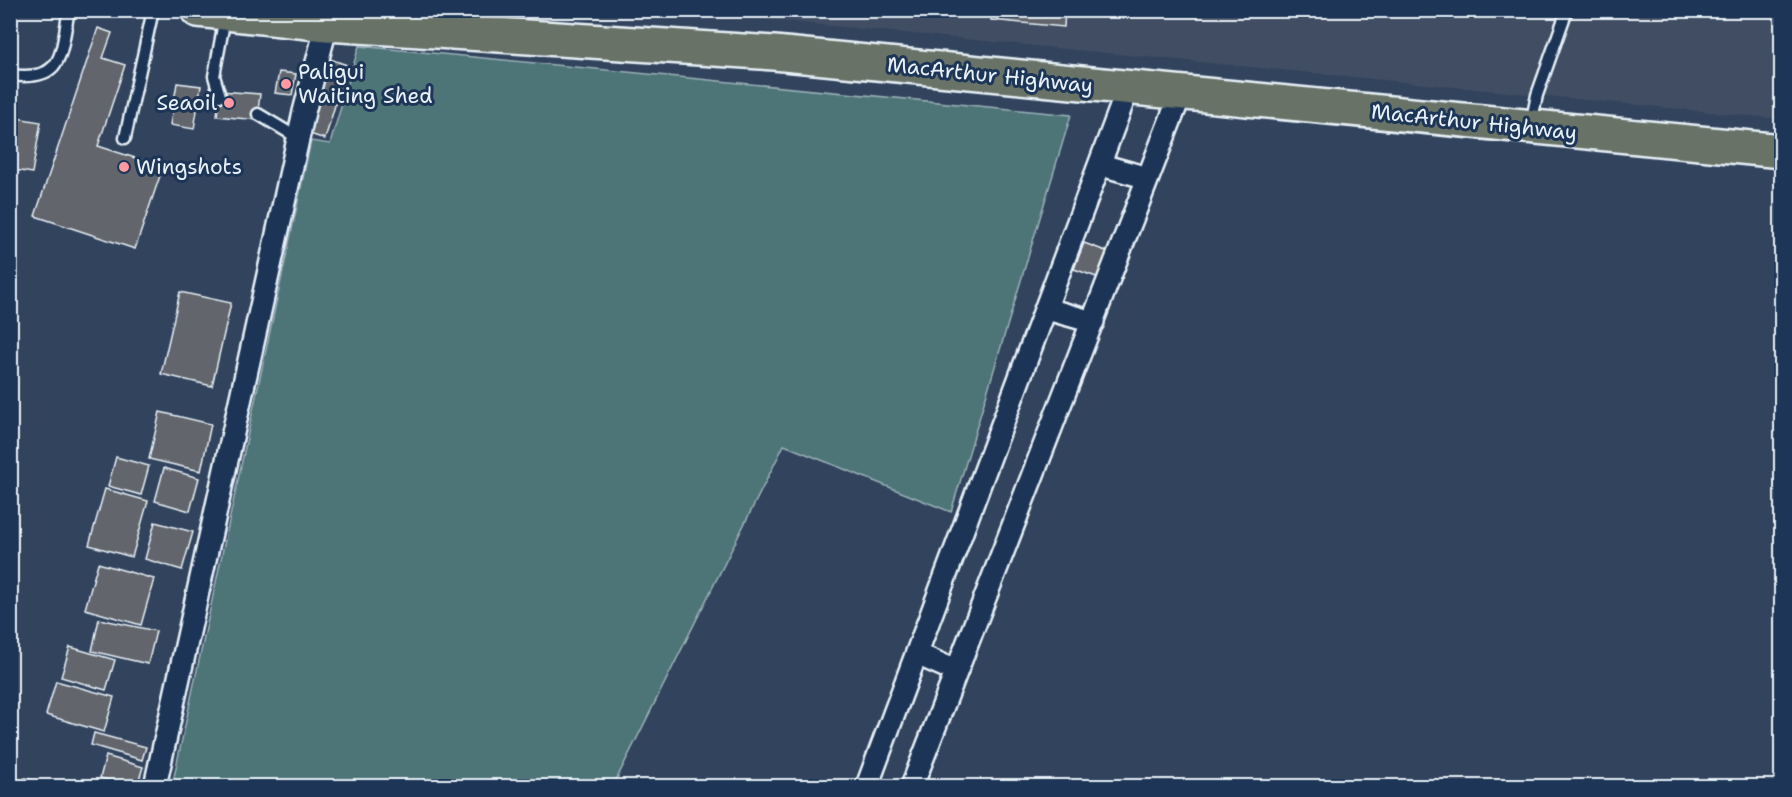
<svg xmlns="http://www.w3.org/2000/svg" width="1792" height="797" font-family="'Shantell Sans',sans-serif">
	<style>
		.built { fill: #404d62 }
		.green { fill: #4e7477; stroke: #9bb2b8; stroke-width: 1.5 }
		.building { fill: #62656c; stroke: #e8f1f8; stroke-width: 1.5 }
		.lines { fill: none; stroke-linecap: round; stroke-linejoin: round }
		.service-casing { stroke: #e8f1f8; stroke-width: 15 }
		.minor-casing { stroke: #e8f1f8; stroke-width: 26 }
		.trunk-casing { stroke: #e8f1f8; stroke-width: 38 }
		.service { stroke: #1d3557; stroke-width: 10 }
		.minor { stroke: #1d3557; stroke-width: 21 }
		.trunk { stroke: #687266; stroke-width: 33 }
		.poi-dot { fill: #ff9aa2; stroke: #1d3557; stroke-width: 2 }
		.labels { text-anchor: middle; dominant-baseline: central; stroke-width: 6; stroke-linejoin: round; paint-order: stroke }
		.poi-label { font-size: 21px; fill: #e8f1f8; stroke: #1d3557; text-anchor: start }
		.street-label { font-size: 21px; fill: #e8f1f8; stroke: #1d3557 }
	</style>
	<rect width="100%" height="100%" fill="#32435d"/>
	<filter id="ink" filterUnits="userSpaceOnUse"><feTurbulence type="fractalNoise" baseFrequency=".0167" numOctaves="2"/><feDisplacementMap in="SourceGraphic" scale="12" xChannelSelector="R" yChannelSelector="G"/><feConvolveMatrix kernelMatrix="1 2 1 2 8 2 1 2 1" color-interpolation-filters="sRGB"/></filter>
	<g filter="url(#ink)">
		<!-- built -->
		<path class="built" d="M709,10L1781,11V119L708,14Z"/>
		<!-- green -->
		<path class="green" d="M359,46L1071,115L951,512L784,445L613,786H172L311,141L330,144Z"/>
		<!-- building -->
		<path class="building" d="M992,10H1065L1064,27L991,20Z
			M98,28L112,33L103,58L125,65L98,146L163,167L135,249L35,216Z
			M330,59L347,65L325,139L307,133Z
			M279,72L296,74L292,95L275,93Z
			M177,83L201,86L194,129L170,125Z
			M220,91L260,94L257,120L217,116Z
			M10,117L41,122L32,173L10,169Z
			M1084,243L1111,253L1102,279L1074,269Z
			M180,292L231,303L212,386L161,374Z
			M160,412L211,424L201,471L149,459Z
			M116,457L149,466L141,495L108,486Z
			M164,468L199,478L190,511L155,501Z
			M105,489L148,501L132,557L89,545Z
			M155,522L193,532L182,570L145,559Z
			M98,563L154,579L141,625L85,609Z
			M99,619L156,631L148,664L92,651Z
			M70,647L115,660L106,690L61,677Z
			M56,681L114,697L104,732L46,715Z
			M94,733L146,747L142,760L91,745Z
			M106,756L143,767L137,786L100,778Z
			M25,778L57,786H23Z"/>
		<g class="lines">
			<defs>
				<path id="service" d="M10,75C65,82 60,54 69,10
					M220,96L214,76L225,17
					M258,114L298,138
					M1531,124L1537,95L1567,10
					M125,138L153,10"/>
				<path id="minor" d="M1101,165L1148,178
					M1047,309L1093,322
					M917,654L956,671
					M155,786L304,112L327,24
					M867,786L1128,88
					M912,786L1181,93"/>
				<path id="trunk" d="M198,10L327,24L774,53L1782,151"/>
			</defs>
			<!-- service casing -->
			<use href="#service" class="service-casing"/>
			<!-- minor casing -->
			<use href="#minor" class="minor-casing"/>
			<!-- trunk casing -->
			<use href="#trunk" class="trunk-casing"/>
			<!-- service -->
			<use href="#service" class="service"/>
			<!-- minor -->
			<use href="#minor" class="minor"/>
			<!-- trunk -->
			<use href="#trunk" class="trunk"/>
		</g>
	</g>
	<!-- markers -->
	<g class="poi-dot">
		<circle cx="286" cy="84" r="6"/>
		<circle cx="229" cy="103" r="6"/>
		<circle cx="124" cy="167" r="6"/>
	</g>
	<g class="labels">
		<!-- poi labels -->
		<g class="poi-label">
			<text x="298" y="72">Paligui<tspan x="298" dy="24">Waiting Shed</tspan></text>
			<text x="217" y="103" text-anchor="end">Seaoil</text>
			<text x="136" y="167">Wingshots</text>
		</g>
		<!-- street labels -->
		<g class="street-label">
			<text transform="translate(990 75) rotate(6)">MacArthur Highway</text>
			<text transform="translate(1474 122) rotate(6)">MacArthur Highway</text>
		</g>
	</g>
	<!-- margin -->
	<rect width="1792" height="797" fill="none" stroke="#1d3557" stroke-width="36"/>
	<rect x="18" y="18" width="1756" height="761" fill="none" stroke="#e8f1f8" stroke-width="2" filter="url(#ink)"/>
</svg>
